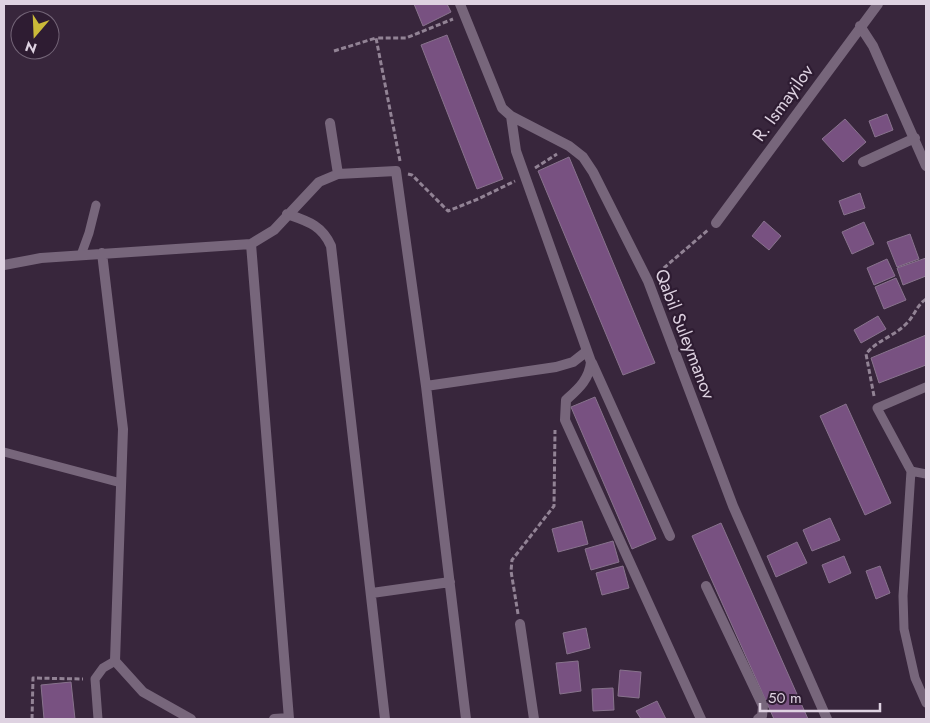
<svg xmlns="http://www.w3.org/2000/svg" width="930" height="723" font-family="Jost,sans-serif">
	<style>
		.building { fill: #785181; stroke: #88738d }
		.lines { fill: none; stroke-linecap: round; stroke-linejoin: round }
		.path { stroke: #928395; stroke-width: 3; stroke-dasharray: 5 2.5; stroke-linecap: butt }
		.service { stroke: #77667b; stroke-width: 9 }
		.minor { stroke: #77667b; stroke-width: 10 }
		.labels { text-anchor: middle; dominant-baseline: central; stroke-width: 4.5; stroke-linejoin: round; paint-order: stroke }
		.street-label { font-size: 18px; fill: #ded2e1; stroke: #2e1c32 }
	</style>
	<rect width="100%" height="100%" fill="#38263c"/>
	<!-- building -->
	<path class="building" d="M414,4H447L451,12L423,26Z
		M447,35L503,179L477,189L421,45Z
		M887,114L893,130L875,137L869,121Z
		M845,119L866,142L843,162L822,139Z
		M569,157L655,363L623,375L538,171Z
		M860,193L865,208L844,215L839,201Z
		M764,221L781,236L769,250L752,236Z
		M864,222L874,244L852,254L842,232Z
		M910,234L919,259L897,267L887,242Z
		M926,258V276L903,285L897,268Z
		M887,259L895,276L874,285L867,268Z
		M896,278L906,300L884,309L875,287Z
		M878,316L886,329L861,343L854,330Z
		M926,335V365L879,383L871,358Z
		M595,397L656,539L632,549L571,407Z
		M846,404L891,503L865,515L820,416Z
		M830,518L840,540L812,551L803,530Z
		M582,521L588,544L558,552L552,529Z
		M721,523L808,719H774L692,536Z
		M613,541L619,562L591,570L585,549Z
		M797,542L807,563L776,577L767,556Z
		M844,556L851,573L829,583L822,565Z
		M623,566L629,588L602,595L596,573Z
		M880,566L890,593L876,599L866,571Z
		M586,628L590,648L567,654L563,633Z
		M578,661L581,691L560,694L556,663Z
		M620,670L641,672L639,698L618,696Z
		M71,682L75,719H44L41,685Z
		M613,688L614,710L593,711L592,689Z
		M657,701L666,719H641L636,711Z"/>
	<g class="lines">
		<!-- path -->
		<path class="path" d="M334,51L376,38
			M400,161L376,38H406L453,19
			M535,168L557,154
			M408,174L412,175L448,211L478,199L515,181
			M658,273L708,230
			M874,396L866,354C877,340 895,336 907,323C915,315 916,306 926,299
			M518,614L511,571L512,560L554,506L555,430
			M32,719L33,678L83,679"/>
		<!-- service -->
		<path class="service" d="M81,255L89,233L96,205
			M926,387L877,408L911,471L903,596L904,629L915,678L926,703
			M4,452L121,483
			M911,471L926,474
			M98,719L95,679L103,668L115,661"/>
		<!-- minor -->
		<path class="minor" d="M460,4L502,108L511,116L569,146L583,157L593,172L648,281L733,506L827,719
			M860,26L873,46L926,166
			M511,116L516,151L591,362C589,380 578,389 566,400L565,420L701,719
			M330,123L338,174
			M863,162L915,138
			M287,214C307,221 322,225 331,246L385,719
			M716,223L878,4
			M251,244L289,719
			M102,253L123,429L115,661L143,692L191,719
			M4,265L41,258L251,244L274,230L319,182L338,174L396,171L426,386L466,719
			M592,363L670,536
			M426,386L556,367L573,362L587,351
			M706,586L763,706L762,716L758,719
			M372,593L450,582
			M520,624L534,719
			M274,719L289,718"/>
	</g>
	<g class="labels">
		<!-- street labels -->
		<g class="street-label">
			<text transform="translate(783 103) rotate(-54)">R. Ismayilov</text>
			<text transform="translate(685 334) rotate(69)">Qabil Suleymanov</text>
		</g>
	</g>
	<!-- border -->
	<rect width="930" height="723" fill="none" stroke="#ded2e1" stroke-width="10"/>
	<!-- north arrow -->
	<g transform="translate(35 35) rotate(199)"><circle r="24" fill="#2e1c32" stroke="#746578"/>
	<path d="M0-4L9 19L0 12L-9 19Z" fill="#cbba39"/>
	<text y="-8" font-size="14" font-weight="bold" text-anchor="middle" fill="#ded2e1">N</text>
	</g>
	<!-- scale -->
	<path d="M760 703v8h120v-8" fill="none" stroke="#ded2e1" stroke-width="2.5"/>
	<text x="768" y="703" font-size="15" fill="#ded2e1" stroke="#2e1c32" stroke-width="4" paint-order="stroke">50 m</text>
</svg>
